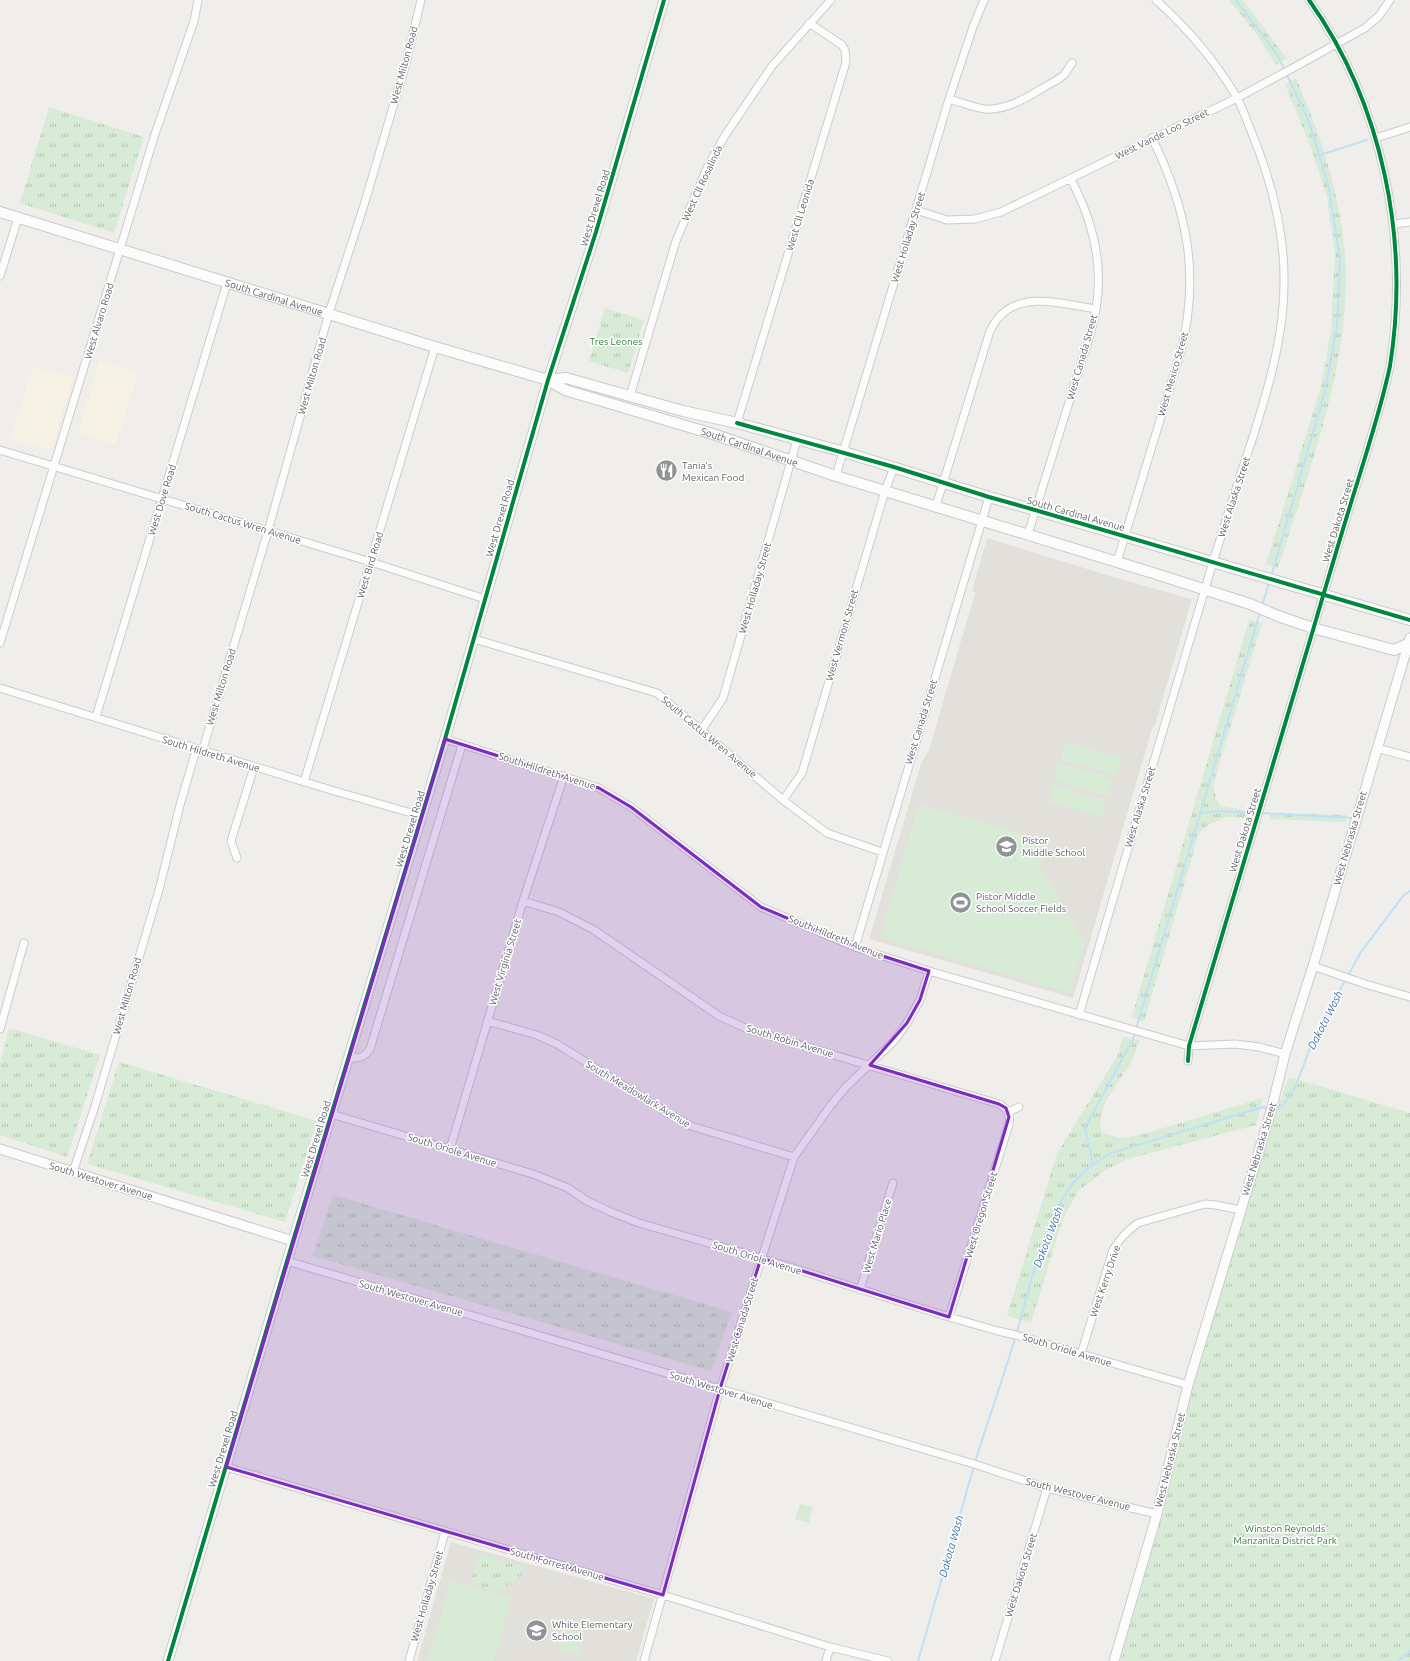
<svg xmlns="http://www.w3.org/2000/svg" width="1410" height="1661" font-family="Ubuntu,sans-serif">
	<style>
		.commercial { fill: #f7f3e4 }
		.education { fill: #e2e0da }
		.green { fill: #d8ebd6 }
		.park { fill: url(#park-tufts) }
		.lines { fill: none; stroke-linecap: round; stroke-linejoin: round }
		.stream { stroke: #bfe0f9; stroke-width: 2 }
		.minor-casing { stroke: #cbcccc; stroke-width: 9 }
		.tertiary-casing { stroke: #cbcccc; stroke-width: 11 }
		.secondary-casing { stroke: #cacacb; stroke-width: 12 }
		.minor { stroke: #fdfcfc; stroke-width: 7 }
		.tertiary { stroke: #fdfcfc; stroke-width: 9 }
		.secondary { stroke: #fdfcfc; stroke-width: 10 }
		.cycleway-casing { stroke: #fff; stroke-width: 6 }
		.cycleway { stroke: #00873e; stroke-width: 4 }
		.marked { fill: #7b2cbf; fill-opacity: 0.2; stroke: #7b2cbf; stroke-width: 3; stroke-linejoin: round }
		.labels { text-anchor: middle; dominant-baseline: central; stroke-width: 3; stroke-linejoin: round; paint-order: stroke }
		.street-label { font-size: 10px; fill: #5f6368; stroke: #fff }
		.park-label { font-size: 10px; fill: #348238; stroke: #fff }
		.poi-label { font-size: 10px; fill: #5f6368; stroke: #fff; text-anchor: start }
		.water-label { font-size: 11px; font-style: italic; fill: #4174aa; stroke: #fff }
	</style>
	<defs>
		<pattern id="park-tufts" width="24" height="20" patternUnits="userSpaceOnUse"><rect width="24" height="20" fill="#d8ebd6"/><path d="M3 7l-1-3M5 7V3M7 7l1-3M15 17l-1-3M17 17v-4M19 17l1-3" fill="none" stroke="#b2c2b1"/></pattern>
	</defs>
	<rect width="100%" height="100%" fill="#efeeea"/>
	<!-- commercial -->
	<path class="commercial" d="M100,361L138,372L116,445L78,433Z
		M33,366L73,378L51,450L11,439Z"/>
	<!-- education -->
	<path class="education" d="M987,538L1123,580L1192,599L1155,725L1152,729L1073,998L869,939L921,764L929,750L975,593L972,591Z
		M451,1542L654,1599L636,1661H417Z"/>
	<!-- green -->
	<path class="green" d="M1066,742L1121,758L1116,775L1061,759Z
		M1059,763L1113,779L1108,796L1054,780Z
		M1053,785L1106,801L1102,817L1048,801Z
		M919,804L1048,842L1040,867L1085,943L1070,993L880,937Z
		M800,1504L813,1507L809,1523L795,1519Z
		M451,1580L500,1595H512L494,1661H428Z
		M565,1630L576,1631L583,1636L578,1655L560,1650Z"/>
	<!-- park -->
	<path class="park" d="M1229,0H1243L1287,59L1276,65L1255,32Z
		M1296,78C1323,141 1344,204 1346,273C1347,374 1308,473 1278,568L1266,564L1321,387L1331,330L1335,255L1327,197L1311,148L1285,84Z
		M49,107L144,137L114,233L20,203Z
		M605,308L644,320L628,373L589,361Z
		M1249,620L1262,623L1213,785L1216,799L1221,806L1250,811L1249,818L1226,817L1209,824L1199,833L1144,1022L1132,1016Z
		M1270,813L1348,815L1346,822L1269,819Z
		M9,1028L100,1055L67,1157L0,1135V1065Z
		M1123,1037L1140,1040C1137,1046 1135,1054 1132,1060C1119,1085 1097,1102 1101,1132L1120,1138L1140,1135L1263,1098L1256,1125L1127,1159L1104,1171L1078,1191L1062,1221L1031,1323L1007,1316L1057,1153L1117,1057Z
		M119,1062L317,1121L285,1222L87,1164Z
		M1289,1077L1410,1113V1661H1120L1156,1535L1171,1468L1192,1388L1272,1123Z
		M333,1195L732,1312L711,1371L313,1256Z
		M480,1554L524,1566L521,1576L497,1592L470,1583Z"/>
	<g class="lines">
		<!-- stream -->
		<path class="stream" d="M1236,0L1277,54L1308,119L1329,188L1340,260L1337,326L1325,391L1271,577
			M1320,157L1323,154L1367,140
			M1262,606L1269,583
			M1201,813L1216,811L1257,813
			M1261,813L1354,818
			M1274,1109L1283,1106L1295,1088L1315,1035L1361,952L1403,896L1410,891
			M1093,1164L1085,1128L1133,1039L1260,612
			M975,1462C989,1418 1004,1375 1017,1332C1031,1284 1041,1232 1068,1190C1079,1173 1095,1163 1111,1153L1263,1107L1269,1110
			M918,1661L974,1466
			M1398,1661L1410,1651"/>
		<defs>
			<path id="minor" d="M949,99C961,102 974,108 985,109C1011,111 1036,91 1057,80L1064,75L1072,63
				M1376,138L1410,127
				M916,210L947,220L975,219L1001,212L1237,98L1293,68L1365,28L1379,16L1390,0
				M1395,224L1410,222
				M0,276L18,218
				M630,396L676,241L707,168L724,137L772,66L831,0
				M737,423L846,62L845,50L842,45L809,23
				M0,450L371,562L485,599
				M836,476L949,99L973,27L984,0
				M936,506L990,331C993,326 996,319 1001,315C1025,291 1067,305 1096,309
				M1028,534L1090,335C1102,296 1101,257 1088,219C1084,205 1077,192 1071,179
				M1117,562L1180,354C1201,276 1187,209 1152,138
				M474,639L657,693L783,800L827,833L882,852
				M0,643L155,134L194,21L198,0
				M0,688L331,790L422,816
				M96,717L227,283
				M701,731L723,698L797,440
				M445,739L599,788L631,807L761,907L855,947L929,971L1189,1046L1235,1044L1259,1047L1285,1054
				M1377,748L1410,757
				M202,752L268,531L329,313L364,205L406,63L421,0
				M304,782L435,347
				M783,800L802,773L885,491L894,467
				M237,858L231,841L254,767
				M523,901L559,912L594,930L719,1016L750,1030L999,1104C1007,1108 1011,1115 1009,1124L949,1317
				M855,947L989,497
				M1313,966L1365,984L1410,997
				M1079,1015C1124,864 1167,713 1213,562C1226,520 1239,479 1253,437C1269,386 1285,333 1284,278C1284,227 1270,177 1251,131C1246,119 1242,106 1236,96C1214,59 1187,28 1156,0
				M487,1021L537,1035L557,1044L669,1114L691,1126L794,1157
				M0,1029L24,943
				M348,1058C359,1058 364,1058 370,1049L462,745
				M1188,1061L1189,1046C1230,907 1272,769 1313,630C1328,579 1343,528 1359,477C1370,441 1382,404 1390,366C1410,241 1383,104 1309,0
				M1008,1112L1019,1107
				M331,1114L533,1174L568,1188L587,1201L611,1212L639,1223L761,1258L949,1317L998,1331L1016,1335L1188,1385
				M450,1149L523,901L564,776
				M73,1172L95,1106L159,890L180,805L196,750
				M287,1261L974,1464L1047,1488L1157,1514
				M860,1290L893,1183
				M1081,1354L1113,1250C1120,1238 1127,1231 1138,1223L1205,1204L1216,1205L1240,1210
				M226,1467L663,1595L830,1647L888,1661
				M409,1661L445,1532
				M644,1661L720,1389L794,1157L831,1105L846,1087L894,1041L907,1023L920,1000L929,971
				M826,1661L830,1647
				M995,1661L1047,1488"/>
			<path id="tertiary" d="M0,1149L293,1241
				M168,1661L293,1241L445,739L548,380L596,232L664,0
				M1114,1661L1157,1514L1188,1385L1271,1111L1285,1054L1313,966L1410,638"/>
			<g id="secondary">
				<path id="s1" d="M0,212L435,347L548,380L565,390L713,434L836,476L1153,573L1250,604L1278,616L1313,628L1394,650L1410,643"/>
				<path d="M548,380L566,378L683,411L737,423L844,452L989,497L1035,510L1410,620"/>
			</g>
		</defs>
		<!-- minor casing -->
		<use href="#minor" class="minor-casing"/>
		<!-- tertiary casing -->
		<use href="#tertiary" class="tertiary-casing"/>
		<!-- secondary casing -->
		<use href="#secondary" class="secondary-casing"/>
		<!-- minor -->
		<use href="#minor" class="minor"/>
		<!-- tertiary -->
		<use href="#tertiary" class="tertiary"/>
		<!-- secondary -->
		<use href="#secondary" class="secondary"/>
		<defs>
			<path id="cycleway" d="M737,423L894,467L989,497L1035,510L1410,620
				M1188,1061L1189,1046C1230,907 1272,769 1313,630C1328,579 1343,528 1359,477C1370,441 1382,404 1390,366C1410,241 1383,104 1309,0
				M168,1661L293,1241L445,739L548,380L596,232L664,0"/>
		</defs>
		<!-- cycleway casing -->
		<use href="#cycleway" class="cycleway-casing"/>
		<!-- cycleway -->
		<use href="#cycleway" class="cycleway"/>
	</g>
	<!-- marked area -->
	<path class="marked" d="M445,739L599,788L631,807L761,907L855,947L929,971L920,1000L907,1023L870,1065L999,1104L1006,1108L1009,1117L949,1317L761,1258L720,1389L663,1595L226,1467Z"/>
	<!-- icons -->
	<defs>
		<symbol id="restaurant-disc" viewBox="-11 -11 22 22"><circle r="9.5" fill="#919496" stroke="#fff"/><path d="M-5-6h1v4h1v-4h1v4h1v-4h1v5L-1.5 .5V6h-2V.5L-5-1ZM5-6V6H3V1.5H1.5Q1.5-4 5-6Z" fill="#fff"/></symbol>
		<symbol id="school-disc" viewBox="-11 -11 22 22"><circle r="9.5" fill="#919496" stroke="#fff"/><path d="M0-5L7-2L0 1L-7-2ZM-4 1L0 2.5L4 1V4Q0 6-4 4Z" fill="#fff"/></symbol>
		<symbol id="stadium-disc" viewBox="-11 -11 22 22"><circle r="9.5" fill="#919496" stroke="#fff"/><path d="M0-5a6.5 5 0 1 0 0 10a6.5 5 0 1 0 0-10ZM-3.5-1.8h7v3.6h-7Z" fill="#fff"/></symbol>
	</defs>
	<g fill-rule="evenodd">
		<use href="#restaurant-disc" x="654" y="458" width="25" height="25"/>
		<use href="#school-disc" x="994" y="834" width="25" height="25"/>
		<use href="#stadium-disc" x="948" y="890" width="25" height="25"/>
		<use href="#school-disc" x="524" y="1618" width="25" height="25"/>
	</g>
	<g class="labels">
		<!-- street labels -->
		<g class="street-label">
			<text transform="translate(404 65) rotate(-75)">West Milton Road</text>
			<text transform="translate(1162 134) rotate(-26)">West Vande Loo Street</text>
			<text transform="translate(702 183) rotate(-65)">West Cll Rosalinda</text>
			<text transform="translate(595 208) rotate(-73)">West Drexel Road</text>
			<text transform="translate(800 215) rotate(-73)">West Cll Leonida</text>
			<text transform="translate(908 237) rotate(-73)">West Holladay Street</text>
			<text stroke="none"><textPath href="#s1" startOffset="287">South Cardinal Avenue</textPath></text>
			<text transform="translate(99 321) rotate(-73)">West Alvaro Road</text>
			<text transform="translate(1082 357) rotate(-74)">West Canada Street</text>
			<text transform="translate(1173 374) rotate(-74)">West Mexico Street</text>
			<text transform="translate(312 376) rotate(-74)">West Milton Road</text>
			<text stroke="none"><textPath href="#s1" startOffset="786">South Cardinal Avenue</textPath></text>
			<text transform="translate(1234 497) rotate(-72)">West Alaska Street</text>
			<text transform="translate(162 500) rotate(-73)">West Dove Road</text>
			<text transform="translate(1076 514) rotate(16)">South Cardinal Avenue</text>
			<text transform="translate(500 518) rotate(-74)">West Drexel Road</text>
			<text transform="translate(1338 520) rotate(-73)">West Dakota Street</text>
			<text transform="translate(243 523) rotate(17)">South Cactus Wren Avenue</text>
			<text transform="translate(370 565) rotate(-73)">West Bird Road</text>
			<text transform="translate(755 588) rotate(-74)">West Holladay Street</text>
			<text transform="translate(842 635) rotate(-74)">West Vermont Street</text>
			<text transform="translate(221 687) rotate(-73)">West Milton Road</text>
			<text transform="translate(921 722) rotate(-73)">West Canada Street</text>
			<text transform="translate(709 737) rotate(40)">South Cactus Wren Avenue</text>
			<text transform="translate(211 754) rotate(17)">South Hildreth Avenue</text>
			<text transform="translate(547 771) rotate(18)">South Hildreth Avenue</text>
			<text transform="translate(1140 807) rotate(-73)">West Alaska Street</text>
			<text transform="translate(410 829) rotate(-73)">West Drexel Road</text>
			<text transform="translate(1245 830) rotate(-73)">West Dakota Street</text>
			<text transform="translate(1350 838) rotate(-74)">West Nebraska Street</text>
			<text transform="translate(836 937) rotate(22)">South Hildreth Avenue</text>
			<text transform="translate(505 962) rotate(-73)">West Virginia Street</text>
			<text transform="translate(127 996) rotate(-74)">West Milton Road</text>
			<text transform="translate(790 1041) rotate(17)">South Robin Avenue</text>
			<text transform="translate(638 1094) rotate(31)">South Meadowlark Avenue</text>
			<text transform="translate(316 1139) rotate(-73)">West Drexel Road</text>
			<text transform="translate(1259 1149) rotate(-73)">West Nebraska Street</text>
			<text transform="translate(452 1150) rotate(17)">South Oriole Avenue</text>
			<text transform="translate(101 1181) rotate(17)">South Westover Avenue</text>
			<text transform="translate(981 1215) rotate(-73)">West Oregon Street</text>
			<text transform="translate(877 1236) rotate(-73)">West Mario Place</text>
			<text transform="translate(757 1258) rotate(17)">South Oriole Avenue</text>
			<text transform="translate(1105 1281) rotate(-71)">West Kerry Drive</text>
			<text transform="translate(411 1298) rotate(16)">South Westover Avenue</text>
			<text transform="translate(742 1320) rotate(-73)">West Canada Street</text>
			<text transform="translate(1067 1350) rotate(17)">South Oriole Avenue</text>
			<text transform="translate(721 1390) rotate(17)">South Westover Avenue</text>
			<text transform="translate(223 1449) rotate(-73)">West Drexel Road</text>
			<text transform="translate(1170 1460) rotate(-76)">West Nebraska Street</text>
			<text transform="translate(1078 1494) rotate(14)">South Westover Avenue</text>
			<text transform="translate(557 1564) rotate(16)">South Forrest Avenue</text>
			<text transform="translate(1021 1575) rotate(-73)">West Dakota Street</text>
			<text transform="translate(427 1596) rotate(-74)">West Holladay Street</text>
		</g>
		<!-- park labels -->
		<g class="park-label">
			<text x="616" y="341">Tres Leones</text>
			<text x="1285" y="1528">Winston Reynolds<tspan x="1285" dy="12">Manzanita District Park</tspan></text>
		</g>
		<!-- poi labels -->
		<g class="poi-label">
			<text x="682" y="465">Tania's<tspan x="682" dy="12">Mexican Food</tspan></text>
			<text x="1022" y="840">Pistor<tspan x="1022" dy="12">Middle School</tspan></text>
			<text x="976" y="896">Pistor Middle<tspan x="976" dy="12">School Soccer Fields</tspan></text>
			<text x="552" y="1624">White Elementary<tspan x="552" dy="12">School</tspan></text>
		</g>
		<!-- water labels -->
		<g class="water-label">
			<text transform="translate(1325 1020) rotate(-63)">Dakota Wash</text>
			<text transform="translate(1048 1237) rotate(-69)">Dakota Wash</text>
			<text transform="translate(951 1546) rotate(-74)">Dakota Wash</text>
		</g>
	</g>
</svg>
